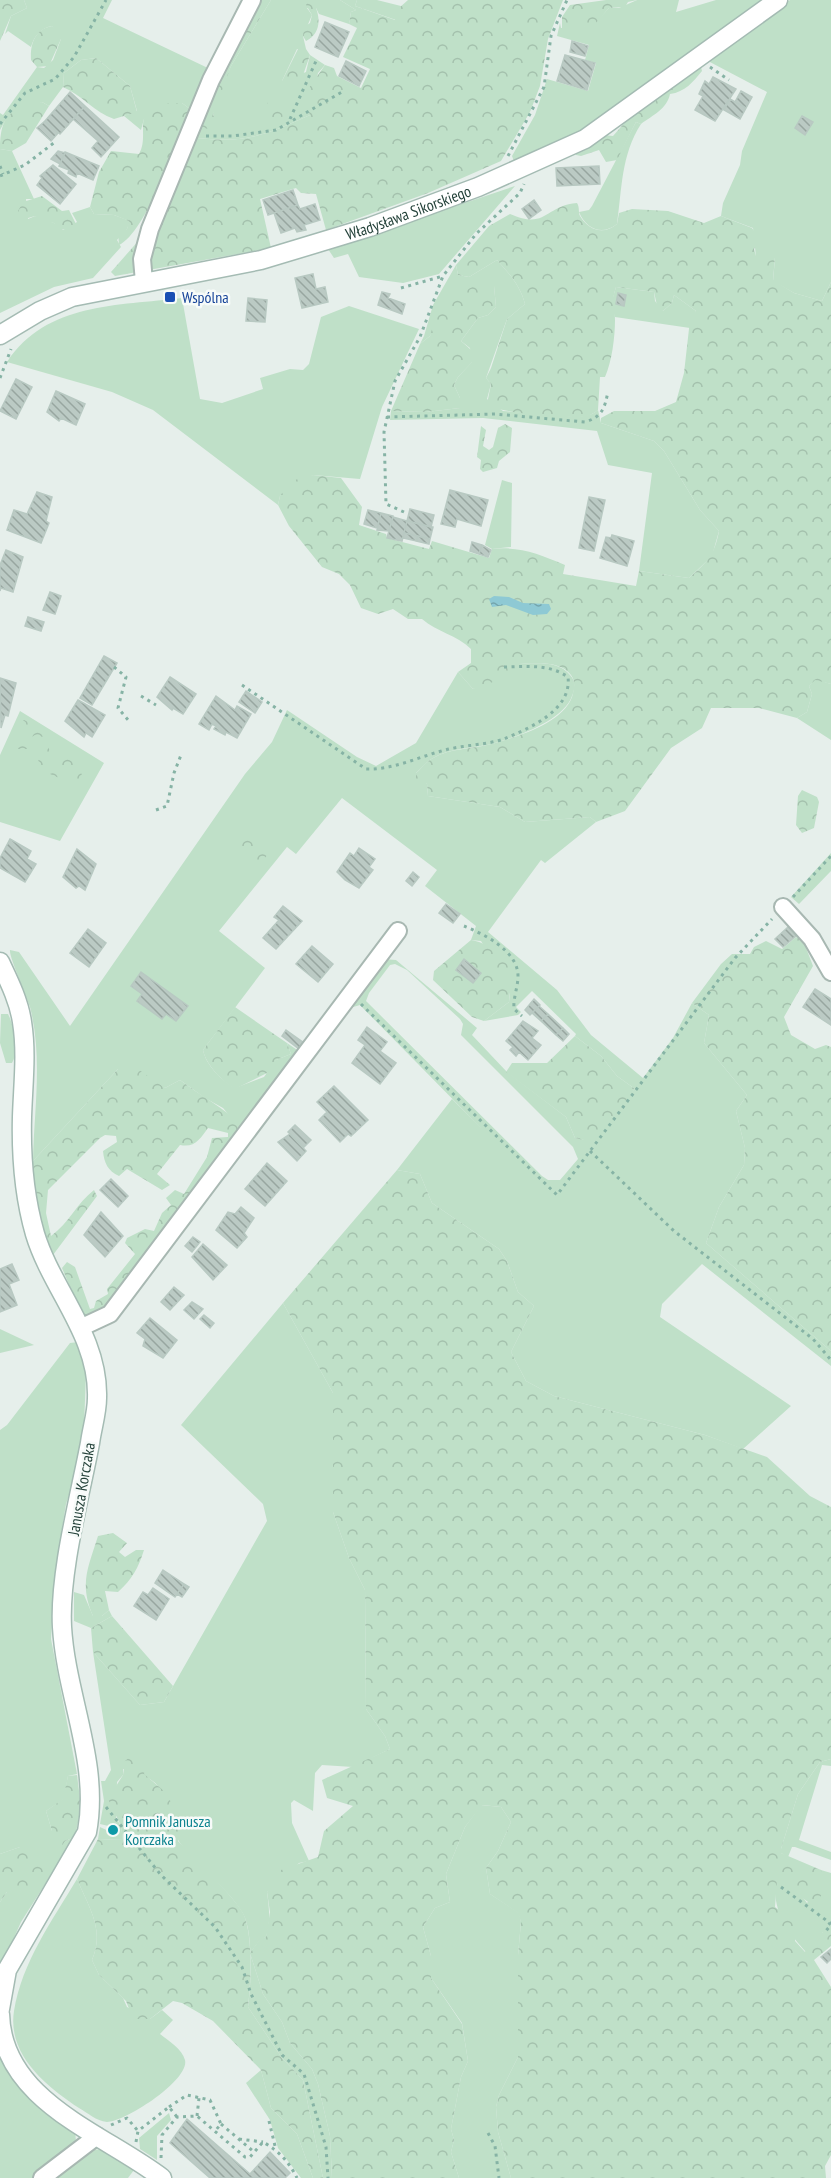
<svg xmlns="http://www.w3.org/2000/svg" width="831" height="2178" font-family="'PT Sans Narrow',sans-serif">
	<style>
		.grass { fill: #bfe0c8; fill-rule: evenodd }
		.forest { fill: url(#forest-crowns) }
		.water { fill: url(#water-ripples) }
		.building { fill: url(#building-back-hatch); stroke: #b8c9c2; stroke-width: 1.5 }
		.lines { fill: none; stroke-linecap: round; stroke-linejoin: round }
		.street-casing { stroke: #a8b8b2; stroke-width: 20 }
		.secondary-casing { stroke: #a4bbb3; stroke-width: 21 }
		.path { stroke: #86b3a5; stroke-width: 3; stroke-dasharray: 3 4.5; stroke-linecap: butt }
		.street { stroke: #fff; stroke-width: 16 }
		.secondary { stroke: #fff; stroke-width: 18 }
		.transit-dot { fill: #1a4fb4; stroke: #f7fbf9; stroke-width: 2 }
		.culture-dot { fill: #0f9aa8; stroke: #f7fbf9; stroke-width: 2 }
		.labels { text-anchor: middle; dominant-baseline: central; stroke-width: 5; stroke-linejoin: round; paint-order: stroke }
		.street-label { font-size: 16px; fill: #24423a; stroke: #f7fbf9 }
		.transit-label { font-size: 16px; fill: #164399; stroke: #f7fbf9; text-anchor: start }
		.culture-label { font-size: 16px; fill: #0d838f; stroke: #f7fbf9; text-anchor: start }
	</style>
	<defs>
		<pattern id="forest-crowns" width="20" height="18" patternUnits="userSpaceOnUse" patternTransform="scale(1.5)"><rect width="20" height="18" fill="#bfe0c8"/><path d="M2 6a3 3 0 1 1 6 0M12 15a3 3 0 1 1 6 0" fill="none" stroke="#a4c1ad"/></pattern>
		<pattern id="water-ripples" width="26" height="14" patternUnits="userSpaceOnUse" patternTransform="scale(1.5)"><rect width="26" height="14" fill="#8ec9d4"/><path d="M2 4q2-2 4 0t4 0M15 11q2-2 4 0t4 0" fill="none" stroke="#74a5ad"/></pattern>
		<pattern id="building-back-hatch" width="6" height="6" patternUnits="userSpaceOnUse" patternTransform="scale(1.5)"><rect width="6" height="6" fill="#bbcac4"/><path d="M-1 5l2 2M0 0l6 6M5-1l2 2" fill="none" stroke="#98a6a0"/></pattern>
	</defs>
	<rect width="100%" height="100%" fill="#e6efeb"/>
	<!-- grass -->
	<path class="grass" d="M24,0H112L103,18L210,69L190,109L182,103L144,119L141,130L124,116L137,111L130,86L96,58L81,60L64,73L63,87L49,106L42,102L5,121L0,130V113L3,115L37,67L44,68L53,60L61,39L52,26C41,28 34,36 31,47L8,31L5,34L11,16L27,8Z
		M271,0H340L356,10L351,12L349,24L319,14L316,8H307L312,15L303,36L306,49H297L282,81L306,72L310,55L325,65L318,73L310,115C261,137 244,144 190,137L213,118L214,107L231,66Z
		M357,0H377L401,6L396,20L355,6Z
		M637,0H679L676,12L716,0H767L626,103L569,139L515,164L512,156L535,115L547,79L588,91L596,63L585,60L589,45L557,36L560,23L561,28C587,27 591,28 609,8H619Z
		M790,0H831V282L822,301L794,293L773,281L775,258L756,257L753,228L721,216L723,203L740,165L742,151L767,92L708,61Z
		M636,122L641,124C621,155 622,189 617,224C602,236 586,229 579,212L589,210L592,206Z
		M0,149L12,151L34,199H26L28,219L35,216L54,223L63,230L77,222L72,213L90,207L94,214L114,215L130,221L127,229L117,240L121,247L93,278L54,287L0,313Z
		M515,186L439,274L403,283L359,277L348,254L334,258L328,249Z
		M497,260C509,273 521,287 525,304L507,319L486,378L491,384L487,399L503,411L579,417L592,414L598,410L601,423L654,441L664,451L700,510L719,531L712,556L689,578L639,571L652,473L608,465L597,431L483,418L390,420L391,411L426,412L460,408V398L454,385L458,377L472,362L470,348L461,341L478,318L488,315L496,307L494,286L433,330L430,336L420,344L424,336L433,305L456,265L458,275L469,277Z
		M616,287L654,292L655,301L663,311L672,303L674,295L696,311L690,328L615,317L611,304Z
		M182,298L200,399L222,403L263,389L260,378L290,369L303,370L309,364L321,317L349,306L419,329L382,407L360,479L313,475L280,496L278,505L153,410L112,392L7,362C47,302 118,306 182,298Z
		M502,480L512,483L511,547L492,549L485,545Z
		M514,664C531,664 558,659 570,675C576,681 575,689 572,696C563,722 511,739 487,745C470,748 448,749 433,758C427,761 422,768 416,773L427,784L428,796L500,807L525,822L590,817L596,822L545,863L541,860L488,932L557,990L591,1035L643,1078L673,1038L692,1003L709,1015L704,1043L747,1095L736,1111L745,1148L744,1165L719,1207L706,1243L831,1351V1366L702,1264L662,1304L660,1317L791,1406L743,1449L705,1435L554,1396L526,1381L511,1352L534,1306L518,1292L507,1261L499,1249L432,1203L420,1174L397,1170L452,1099L482,1129L360,1005L350,1008L383,959L396,960L477,1028L472,1035L507,1072L566,1117L575,1138L586,1140L635,1089L617,1076L601,1056L575,1036L576,1034L532,991L516,1007L521,1012L518,1015L484,1021L509,1002L510,991L481,941L471,940L476,926L425,886L437,870L342,798L296,854L287,847L219,931L265,968L203,1050C206,1065 221,1080 235,1088L264,1077L276,1060L291,1054L287,1043L303,1054L244,1133L223,1108L205,1098L180,1080L165,1088L118,1069L33,1161C34,1109 43,1058 30,1007C26,994 9,957 10,950L19,952L70,1026L245,774L272,742L287,710L357,757L376,766L416,743L458,672L473,689ZM395,964L407,970L460,1019L463,1024L461,1035L573,1147L578,1159L560,1180H548L542,1176L366,1001L369,993L390,965Z
		M815,679L831,684V740L797,718L807,712L812,694L809,686Z
		M20,711L104,763L60,841L0,822V755Z
		M831,853V871L799,904L791,897Z
		M1,1014H8C14,1025 19,1052 12,1063H6L0,1043Z
		M283,1303L333,1393V1512L349,1558L365,1590L366,1709L385,1736L390,1749L353,1767L322,1765L315,1773L313,1811L294,1800L291,1803L292,1823L309,1861L299,1863L267,1892C269,1907 271,1922 266,1937L260,1940L250,1953L263,1994L282,2022L290,2043L312,2069L318,2084L330,2136L332,2178H323L303,2080L282,2058L248,2007C251,1985 254,1930 242,1912C226,1886 198,1868 180,1843C176,1837 175,1828 173,1821C163,1787 159,1778 123,1769V1775L117,1782L116,1818L121,1826L123,1840L98,1839L100,1827L115,1834L117,1828L100,1824L104,1801L101,1781H105L111,1770L93,1652L140,1705L164,1702L267,1521L263,1504L181,1425Z
		M0,1329L34,1345L0,1353Z
		M78,1342L86,1374L83,1452L66,1504L55,1572L51,1639L77,1774L68,1776L64,1799L46,1811L52,1831L65,1841L75,1837L21,1922L0,1969V1902L7,1892L20,1847L0,1854V1430L7,1425L70,1343Z
		M74,1592L84,1595L93,1616H102L109,1610L112,1616L91,1628L74,1621Z
		M831,1759V1766L822,1765L799,1840L831,1852V1860L795,1847H792L788,1857L781,1853V1849L798,1794L820,1762Z
		M481,1805L501,1807L511,1822L498,1851L486,1868L490,1894L519,1913L521,1922L518,1955V2057L499,2095L496,2107L498,2132L511,2178H459L451,2152L454,2140L451,2129L461,2077L468,2061L462,2023L431,1978V1956L423,1927L435,1908L450,1902L446,1874L465,1827Z
		M821,1870L831,1873V1932H823L806,1952C787,1931 770,1908 777,1879L801,1895L807,1903L821,1886Z
		M77,1879C89,1908 105,1929 92,1960L99,1975L123,1998L127,2007L150,2019L162,2010L173,2020L160,2034C169,2041 182,2049 185,2060C190,2080 125,2122 107,2122C96,2121 88,2113 79,2108C47,2087 7,2055 14,2011C22,1962 52,1921 77,1879Z
		M0,2053C16,2089 43,2108 75,2130L76,2142L59,2160L33,2178H0Z
		M261,2070L271,2108L297,2134L313,2178H301L278,2148L270,2120L246,2083Z
		M169,2113L171,2120L157,2136V2160L140,2149L139,2138Z
		M104,2149L134,2170L128,2178H52L92,2150Z"/>
	<!-- forest -->
	<path class="forest" d="M0,0H24L27,8L11,16L0,41Z
		M256,0H271L231,66L213,115L218,125L215,129L196,128Z
		M340,0H357L355,6L395,20L399,8L408,0H563L548,39L540,86L530,112L501,161L428,193L326,230L316,194L301,193L296,188L260,199L271,248L115,276L111,272L140,239L190,137C244,144 261,137 310,115L302,98L325,65L334,68L337,76L361,88L370,69L343,57L357,28L349,24L351,12L356,10Z
		M606,0H637L628,2L625,7L609,8L595,24L562,33V17L570,5Z
		M308,2L316,8C321,21 319,35 306,41L303,36L304,27L310,23L312,15L306,5Z
		M52,26L61,33V39L49,66L37,67L31,60C30,44 35,29 52,26Z
		M298,49H306L310,55L301,81L290,88L282,81Z
		M96,58L130,86L137,112L114,119C94,112 82,95 63,87L64,73L81,60Z
		M701,67L702,71C693,82 685,92 670,94C667,109 653,115 641,124L636,122L617,160L606,162L599,150L581,156L576,155L575,151L604,135L613,136L627,120Z
		M273,91H278L281,98L279,111L283,114L282,119L272,125L260,120Z
		M42,102L49,106L26,143L12,151L0,149C0,116 10,108 42,102Z
		M170,103H182L190,109C179,138 146,233 119,245L118,233L127,229L129,221L114,215L94,214L90,207L99,172L111,151L139,154C151,133 128,110 170,103Z
		M42,196L62,211L69,210L76,224L67,229L58,230L54,223L42,221L35,216L25,219L20,217L18,211L23,202Z
		M577,203C580,208 578,212 580,216C589,231 604,235 617,224L619,213L632,209L668,211L704,223L721,216L752,228L760,239L754,249L756,256L775,257L773,280L794,293L822,301L831,282V684L815,680L809,686L812,694L807,712L797,718L759,708H711L702,728L671,748L625,811L596,822L590,817L525,822L500,807L428,796L427,784L416,779V773C421,769 427,761 433,758C450,748 472,749 491,744C516,737 562,724 572,697C574,689 576,682 571,675C559,659 532,664 514,664L516,674L473,689L458,672L471,663V649C457,635 437,632 422,619H408L393,609L378,614L361,608L350,585L339,574L322,567L289,526L278,505L280,496L291,481L313,475L341,478L362,507L359,525L386,534L387,538L429,549L432,541L489,558L492,549C519,546 539,554 565,565L563,574L636,586L639,571L689,578C708,561 714,556 719,531L700,510L664,451L654,441L601,423V418L614,411H655L676,402L684,373L690,320L696,311L674,295L672,303L663,311L658,310L654,292L616,287C610,307 615,303 615,320C615,337 612,361 605,377H600L598,410C593,414 587,417 580,417C565,418 495,413 487,404L491,384L486,378L491,368L507,319L525,304C521,287 509,273 497,260L469,277L458,275L456,265L489,226L510,214C547,230 544,206 577,203Z
		M494,286L496,307L488,315L478,318L461,341L478,356L458,377L454,385L460,398V408L426,412L391,411L420,344L430,336L438,309L451,298L472,287Z
		M505,424L512,428L510,452L499,461L497,468L483,472L480,469L481,460L477,457L481,426L486,430L483,446L489,450L493,447L498,428Z
		M24,720L43,728L46,733L43,737L35,735L30,738L27,749H15L18,739L16,728Z
		M46,744L53,755C65,757 81,761 82,777L78,783C72,783 70,780 64,779C46,775 33,765 39,745Z
		M802,790L817,797L819,802L814,828L802,833L796,825L798,796Z
		M258,835L266,840L269,850L265,859C251,864 240,860 233,846L241,839Z
		M796,937L803,940L813,966L784,1017L791,1035L815,1049L826,1045L831,1047V1351L706,1243L719,1207L744,1165L745,1148L736,1111L747,1095L704,1043L709,1015L692,1003L721,964L732,954H750L754,947L766,941L782,949Z
		M471,940C487,942 511,960 512,978C512,985 509,994 509,1002L484,1021L472,1017L433,980L434,971Z
		M235,1007L287,1043L291,1054L276,1060L273,1070L235,1089C222,1081 206,1065 203,1050Z
		M575,1036L601,1056L617,1076L635,1089L593,1142L575,1138L566,1117L506,1072L512,1063H547Z
		M132,1065L165,1088L180,1080C201,1096 224,1108 243,1126L105,1313L87,1318L82,1315L62,1268L67,1262L75,1267L90,1309L94,1308L96,1301L108,1294L107,1289L135,1254L125,1243L127,1238L145,1229L154,1231L162,1213L171,1205L166,1198L175,1190L184,1194L207,1157L212,1138L228,1137V1133L208,1128C200,1139 195,1148 180,1145L157,1174L170,1185L162,1190L127,1169L119,1176C108,1171 104,1163 103,1151L117,1142L116,1136L105,1135L100,1138L48,1190L46,1213L51,1236C69,1223 77,1203 94,1190L97,1196L53,1255L39,1218L32,1168L33,1161L118,1069Z
		M397,1170L420,1174L432,1203L499,1249L507,1261L518,1292L534,1306L511,1352L526,1381L554,1396L705,1435L767,1457L810,1496L831,1507V1759L820,1762L798,1794L781,1849V1853L821,1870L823,1891L819,1900L811,1904L777,1880L775,1907L796,1923L795,1941L805,1952L811,1939L823,1932H831V1946L814,1960L831,1987V2155L825,2166L826,2178H511L498,2132L496,2107L499,2095L518,2057V1955L521,1922L518,1913L490,1894L486,1868L498,1851L511,1822L501,1807L482,1805L465,1827L446,1874L450,1902L435,1908L423,1927L431,1956V1978L462,2024L468,2061L461,2077L451,2129L454,2140L451,2152L459,2178H332L330,2136L318,2084L312,2069L290,2043L282,2022L263,1994L250,1953L260,1939L266,1937L270,1912L267,1892L281,1870L318,1857L324,1831L353,1806L327,1798L322,1780L390,1749L385,1736L366,1709L365,1590L349,1558L333,1512V1393L283,1303Z
		M113,1533L127,1543L119,1552L125,1557L136,1550H144C138,1569 132,1579 118,1592L105,1591L109,1610L102,1616H93C79,1584 88,1568 98,1536Z
		M112,1616L173,1686L164,1702L140,1705L93,1652L91,1628Z
		M136,1752L148,1759L144,1774L164,1791L185,1824L178,1841C193,1857 237,1899 244,1915C253,1937 251,1983 248,2007L282,2058L303,2080L323,2178H313L297,2134L271,2108L261,2070L213,2021L182,2003L173,2001L150,2019H133L126,2001L99,1975L92,1960C105,1929 89,1908 77,1879L98,1839L123,1840L121,1826L108,1799L123,1775L125,1761Z
		M77,1775L81,1807L75,1837L65,1841L61,1847L52,1846V1831L46,1811L63,1799L68,1776Z
		M20,1847L35,1851L51,1865L20,1893L7,1892L0,1902V1854Z"/>
	<!-- water -->
	<path class="water" d="M494,596L509,597L523,603L549,604L551,609L547,614L533,615L506,605L492,607L489,599Z"/>
	<!-- building -->
	<path class="building" d="M325,22L349,32L338,57L315,47Z
		M572,41L588,46L585,56L570,52Z
		M565,55L595,63L587,90L557,81Z
		M346,61L366,71L359,86L339,76Z
		M713,77L736,89L715,121L695,110L703,96L699,94L705,81L709,84Z
		M741,91L752,97L746,108L735,102Z
		M70,92L85,106L60,134L45,121Z
		M730,99L746,108L740,119L724,110Z
		M85,106L119,137L101,157L92,148L98,141L73,119Z
		M802,116L813,122L805,135L795,128Z
		M45,121L58,133L51,141L37,128Z
		M58,151L65,153L60,164L51,159Z
		M65,152L99,166L93,180L77,173L76,177L68,173L69,170L59,166Z
		M53,165L76,184L60,204L37,185L42,178L40,176Z
		M599,166L600,184L557,186L556,168Z
		M293,190L298,205L268,215L263,200Z
		M534,200L541,210L529,219L522,209Z
		M315,204L320,220L304,225L306,230L297,232L295,228L281,233L274,213L298,205L300,209Z
		M313,274L316,289L325,287L328,302L302,308L295,278Z
		M382,292L390,294L388,298L405,304L402,314L378,305Z
		M618,293L626,295L624,306L616,304Z
		M248,298L267,300L265,322L246,321Z
		M16,379L32,387L16,419L0,411Z
		M56,391L85,404L76,425L61,418L59,421L47,412Z
		M450,490L488,500L481,526L457,519L455,527L441,524Z
		M37,492L52,497L46,521L49,523L41,543L7,530L14,510L27,514Z
		M589,497L605,500L594,551L579,548Z
		M410,509L434,515L431,527L407,521Z
		M368,510L381,513L377,528L364,524Z
		M381,513L393,516L389,531L377,530Z
		M393,517L407,521L402,541L387,538Z
		M407,521L433,527L430,539L404,533Z
		M404,533L418,536L417,541L403,538Z
		M612,535L634,541L627,566L600,558L606,537L611,538Z
		M418,536L430,539L429,544L416,541Z
		M472,542L482,545L479,554L470,551Z
		M482,545L491,550L488,557L479,554Z
		M6,550L23,557L13,592L1,588L0,591V565Z
		M50,592L61,596L55,614L43,610Z
		M28,617L44,622L41,631L25,626Z
		M104,656L117,663L92,705L80,698Z
		M170,677L196,694L183,714L173,708L172,710L157,697Z
		M0,678L16,683L8,716L5,715L1,728Z
		M246,691L262,702L255,713L239,702Z
		M216,696L235,710L237,706L251,714L237,738L226,732L225,735L214,729L216,726L212,724L209,730L199,724Z
		M78,700L105,715L92,737L86,733L84,737L65,721Z
		M10,839L31,851L27,859L36,864L25,882L0,868V858Z
		M359,848L375,859L369,867L373,870L359,888L345,880L337,872L350,853L354,856Z
		M77,849L96,864L85,890L79,886L76,888L63,877Z
		M413,872L419,877L412,886L406,881Z
		M446,904L460,914L453,923L439,913Z
		M283,906L302,921L276,949L263,938L279,920L274,917Z
		M788,927L796,936L783,947L775,939Z
		M88,929L106,943L89,967L70,953Z
		M312,946L333,964L318,982L296,964Z
		M464,959L481,973L473,983L456,970Z
		M141,972L188,1006L176,1021L166,1014L162,1019L137,1001L142,994L131,986Z
		M815,989L831,999V1025L803,1007Z
		M534,999L540,1005L530,1015L525,1010Z
		M539,1006L548,1014L541,1021L532,1013Z
		M548,1014L563,1028L556,1035L541,1021Z
		M523,1021L538,1031L532,1038L541,1045L528,1060L519,1052L516,1056L510,1050L513,1047L506,1041Z
		M367,1027L387,1042L380,1051L396,1063L380,1084L352,1063L365,1045L358,1040Z
		M563,1028L569,1034L563,1041L556,1035Z
		M286,1030L304,1043L299,1049L282,1036Z
		M334,1086L368,1120L351,1136L348,1134L340,1142L319,1120L327,1112L317,1102Z
		M295,1125L311,1140L304,1147L288,1132Z
		M290,1134L306,1151L297,1161L278,1142Z
		M267,1163L287,1181L265,1206L245,1189Z
		M111,1179L128,1196L118,1207L100,1190Z
		M241,1207L254,1218L244,1233L247,1237L237,1248L216,1230L228,1212L235,1214Z
		M101,1212L123,1236L105,1257L84,1235Z
		M193,1237L200,1242L192,1252L185,1246Z
		M203,1244L227,1265L213,1280L192,1257Z
		M12,1264L19,1280L9,1284L17,1305L0,1312V1269Z
		M174,1287L184,1295L170,1310L161,1302Z
		M192,1302L203,1309L194,1319L184,1310Z
		M204,1315L214,1323L210,1328L200,1319Z
		M150,1318L177,1340L163,1358L143,1346L145,1339L137,1333Z
		M163,1570L184,1584L175,1597L155,1583Z
		M184,1584L189,1587L182,1597L177,1594Z
		M153,1588L169,1599L156,1620L134,1606L143,1592L148,1595Z
		M831,1949V1959L827,1963L821,1957Z
		M187,2119L250,2174L270,2152L290,2173L285,2178H210L170,2143Z"/>
	<g class="lines">
		<defs>
			<path id="street" d="M144,282L142,259L150,229L211,80L252,0
				M783,907L812,939L831,972
				M80,1328L110,1314L398,931
				M42,2178L97,2136"/>
			<g id="secondary">
				<path id="s1" d="M0,335L40,311L72,297L261,260L370,227L478,187L585,139L778,0"/>
				<path d="M0,962C9,981 19,1001 22,1022C27,1053 23,1085 22,1117C21,1156 24,1196 35,1234C52,1290 99,1336 97,1398C97,1413 92,1428 90,1443C80,1496 59,1573 62,1627C66,1696 100,1763 87,1832L7,1970L0,2009"/>
				<path d="M0,2014C2,2101 103,2133 162,2178"/>
			</g>
		</defs>
		<!-- street casing -->
		<use href="#street" class="street-casing"/>
		<!-- secondary casing -->
		<use href="#secondary" class="secondary-casing"/>
		<!-- path -->
		<path class="path" d="M710,67L729,80
			M290,119L316,61
			M0,124L25,93L55,79L74,57L106,0
			M206,136H233L276,130L342,92
			M508,156L544,87L551,36L567,0
			M0,166L3,174
			M0,176L25,165L55,142
			M401,288L443,276
			M0,378L11,349
			M387,417L495,414L585,422C602,417 605,408 608,391
			M404,512L386,504L384,432L395,381L420,337L443,276L476,234L520,193L524,184
			M114,667L126,677L118,708L129,721
			M242,685L366,769C393,770 418,757 445,750C464,745 486,745 504,739C530,728 572,710 568,677C548,663 524,667 501,667
			M141,696L156,705
			M156,810L167,806L174,773L181,755
			M793,897L831,856
			M464,926C484,934 518,951 518,976C518,987 513,998 514,1009L522,1016
			M361,1004L557,1195L735,958L772,919
			M590,1151L674,1231L813,1339L831,1360
			M106,1807L161,1875L215,1927L242,1967L251,1994L282,2055L304,2074L326,2147L328,2178
			M781,1887L830,1923L826,1928L831,1932
			M169,2107L187,2095L210,2100L221,2124L215,2131
			M197,2116L199,2098
			M269,2121L276,2150
			M221,2124L254,2152
			M111,2125L127,2118L138,2131
			M488,2133L495,2146L499,2178
			M239,2139L263,2142
			M136,2142L138,2131L169,2107L177,2117
			M161,2158L162,2135L177,2117L197,2116L245,2157H250L263,2142C279,2151 289,2162 297,2178"/>
		<!-- street -->
		<use href="#street" class="street"/>
		<!-- secondary -->
		<use href="#secondary" class="secondary"/>
	</g>
	<!-- markers -->
	<rect class="transit-dot" x="164" y="291" width="12" height="12" rx="3"/>
	<circle class="culture-dot" cx="113" cy="1830" r="6"/>
	<g class="labels">
		<!-- street labels -->
		<g class="street-label">
			<text stroke="none"><textPath href="#s1" startOffset="429">Władysława Sikorskiego</textPath></text>
			<text transform="translate(81 1489) rotate(-80)">Janusza Korczaka</text>
		</g>
		<!-- transit labels -->
		<g class="transit-label">
			<text x="182" y="297">Wspólna</text>
		</g>
		<!-- culture labels -->
		<g class="culture-label">
			<text x="125" y="1821">Pomnik Janusza<tspan x="125" dy="18">Korczaka</tspan></text>
		</g>
	</g>
</svg>
